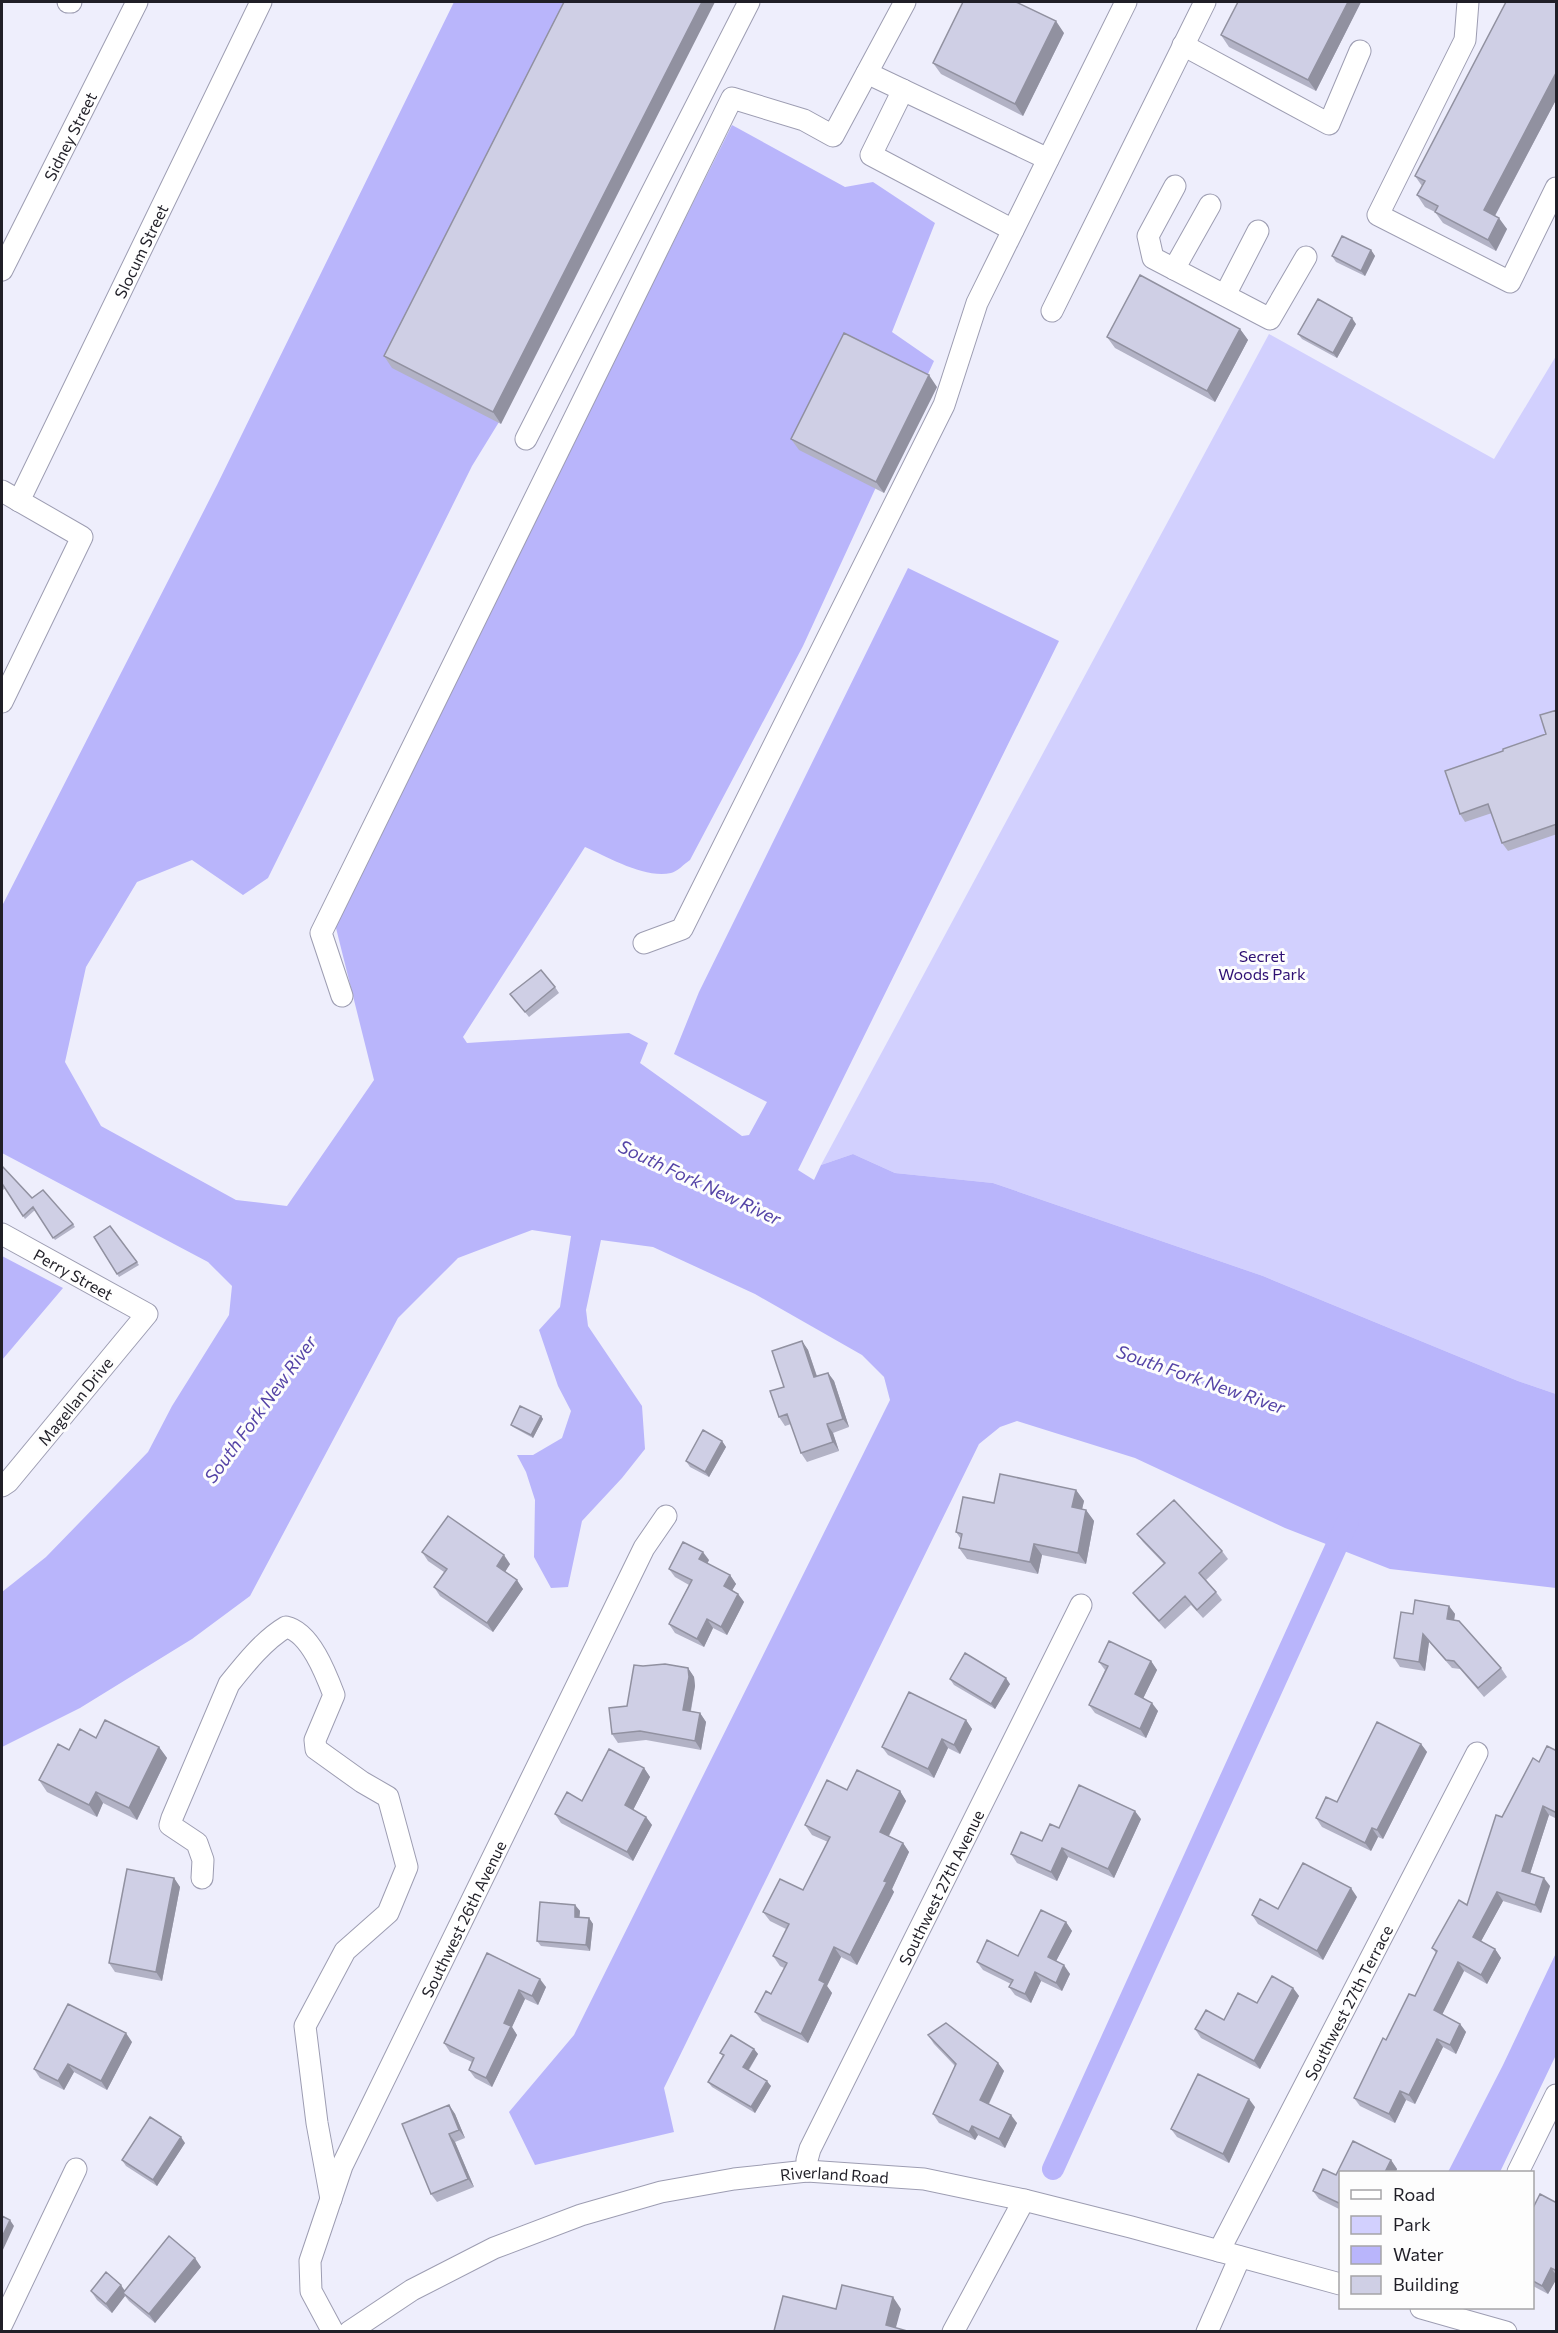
<svg xmlns="http://www.w3.org/2000/svg" width="1558" height="2333" font-family="Commissioner,sans-serif">
	<style>
		.green { fill: #d2d0fe }
		.water { fill: #b9b5fb }
		.lines { fill: none; stroke-linecap: round; stroke-linejoin: round }
		.canal { stroke: #b9b5fb; stroke-width: 22 }
		.minor-casing { stroke: #9d9db2; stroke-width: 23 }
		.minor { stroke: #fff; stroke-width: 21 }
		.wall { fill: #b2b2c5 }
		.shaded-wall { fill: #9191a0 }
		.building { fill: #cfcfe5; stroke: #9191a0; stroke-width: 1.5 }
		.labels { text-anchor: middle; dominant-baseline: central; stroke-width: 6; stroke-linejoin: round; paint-order: stroke }
		.street-label { font-size: 16px; fill: #201f27; stroke: #fdfdfd }
		.park-label { font-size: 16px; fill: #2e0f73; stroke: #fdfdfd }
		.water-label { font-size: 18px; font-style: italic; fill: #5443a6; stroke: #fdfdfd }
	</style>
	<rect width="100%" height="100%" fill="#eeeefc"/>
	<!-- green -->
	<path class="green" d="M1269,334L1494,459L1556,356V1394L1518,1381L1263,1276L993,1183L895,1173L853,1154L821,1165Z"/>
	<!-- water -->
	<path class="water" d="M454,2H710L499,422L472,466L268,878L243,895L192,860L137,882L86,967L65,1062L101,1126L236,1200L287,1206L374,1080L334,920L732,125L845,187L873,182L935,223L892,332L934,361L803,646L690,860C684,864 677,872 671,873C645,879 608,857 585,847L463,1037L467,1043L629,1033L648,1043L640,1063L742,1136L749,1135L767,1102L674,1054L699,992L908,568L1059,641L798,1170L814,1180L821,1165L853,1154L895,1173L993,1183L1263,1276L1518,1381L1556,1394V1588L1390,1569L1285,1528L1135,1458L1017,1421L1000,1427L979,1444L664,2088L674,2132L535,2165L509,2112L574,2035L890,1400L884,1377L862,1355L755,1294L653,1247L601,1240L586,1310L588,1326L642,1406L645,1449L622,1478L582,1521L568,1587L551,1588L534,1557L535,1500L526,1472L517,1455H533L562,1438L571,1411L558,1386L539,1330L560,1307L571,1236L532,1230L458,1258L398,1318L250,1596L192,1639L80,1708L2,1747V1592L46,1557L148,1452L172,1406L229,1315L232,1286L208,1262L2,1153V906L217,485Z
		M2,1256L63,1288L2,1360Z
		M1556,1953V2055L1500,2172H1448L1503,2065Z"/>
	<g class="lines">
		<!-- canal -->
		<path class="canal" d="M1053,2169L1348,1521"/>
		<defs>
			<g id="minor">
				<path d="M68,2H71"/>
				<path d="M1468,2L1465,40L1378,215L1510,282L1556,188"/>
				<path d="M1183,45L1329,124L1360,51"/>
				<path d="M867,73L1048,159"/>
				<path d="M903,90L871,155L1013,230"/>
				<path d="M1175,186L1148,236L1153,258L1270,319L1306,257"/>
				<path d="M1174,269L1210,205"/>
				<path id="s1" d="M2,270L137,2"/>
				<path d="M1225,295L1258,231"/>
				<path d="M1052,311L1205,2"/>
				<path d="M526,439L749,2"/>
				<path d="M2,491L82,537L2,702"/>
				<path id="s2" d="M19,501L261,2"/>
				<path d="M644,943L682,929L944,405L977,303L1126,2"/>
				<path d="M342,996L321,933L732,98L804,120L833,136L905,2"/>
				<path id="s3" d="M2,1234L147,1314L8,1482L2,1486"/>
				<path d="M202,1878L203,1860L197,1843L170,1825L172,1818L229,1684C245,1664 264,1640 286,1627C310,1632 326,1674 334,1695L315,1740L316,1749L362,1782L388,1797L407,1867L388,1913L345,1951L305,2026L317,2123L331,2199"/>
				<path id="s4" d="M807,2171V2160L810,2149L1081,1605"/>
				<path d="M1518,2172L1556,2095"/>
				<path id="s5" d="M1219,2251L1477,1753"/>
				<path d="M1421,2308L1506,2332"/>
				<path d="M2,2324L76,2169"/>
				<path id="s6" d="M333,2332L311,2291L310,2261L342,2166L644,1548L666,1516"/>
				<path id="s7" d="M349,2332L412,2290L494,2248L581,2215L661,2192L734,2179L807,2171L924,2179L1024,2200L1131,2227L1340,2284"/>
				<path d="M953,2332L1024,2200"/>
				<path d="M1207,2332L1240,2257"/>
			</g>
		</defs>
		<!-- minor casing -->
		<use href="#minor" class="minor-casing"/>
		<!-- minor -->
		<use href="#minor" class="minor"/>
	</g>
	<!-- wall -->
	<path class="wall" d="M564,2L501,424L392,368L384,356Z
		M1361,2L1316,91L1229,47L1221,35Z
		M1557,2V98L1495,216L1507,229L1496,251L1443,223L1435,212L1425,207L1417,195L1422,186L1415,176Z
		M1064,33L1023,116L941,74L933,63Z
		M1371,250L1375,256L1365,276L1336,262L1332,256Z
		M1356,324L1337,358L1302,339L1298,334Z
		M1240,329L1248,340L1215,402L1115,348L1107,337Z
		M937,387L884,493L799,450L791,439Z
		M1557,710V834L1508,851L1502,843L1492,813L1465,822L1460,814L1503,751L1546,734Z
		M555,987L559,993L529,1017L510,994Z
		M2,1166L32,1198L73,1224L75,1227L55,1240L35,1210L25,1219L5,1188L2,1191Z
		M110,1226L139,1265L119,1277L94,1237Z
		M802,1341L808,1350L817,1376L828,1373L834,1381L849,1427L833,1433L839,1451L807,1462L801,1453L791,1424L785,1426L779,1417L784,1387Z
		M541,1416L543,1419L533,1438L513,1427L511,1425Z
		M722,1441L726,1447L709,1477L690,1467L686,1461Z
		M1076,1490L1084,1501L1082,1509L1086,1510L1094,1521L1086,1564L1042,1555L1038,1574L967,1559L959,1548L961,1539L956,1532L994,1503Z
		M1137,1534L1222,1551L1228,1559L1206,1580L1216,1592L1222,1600L1203,1618L1191,1605L1165,1629L1139,1601L1133,1593L1164,1564L1143,1542Z
		M422,1552L510,1564L505,1572L523,1589L493,1632L440,1596L434,1587L444,1572L428,1561Z
		M709,1560L707,1564L730,1575L736,1584L732,1590L738,1594L744,1602L727,1635L713,1628L704,1647L675,1633L669,1624L689,1585L675,1577L669,1569Z
		M1449,1606L1455,1614L1454,1620L1501,1668L1507,1677L1484,1697L1460,1669L1452,1668L1429,1642L1425,1671L1400,1667L1394,1658L1413,1614Z
		M1151,1661L1157,1670L1143,1698L1158,1711L1146,1738L1095,1713L1089,1705L1105,1670L1099,1662Z
		M643,1666L688,1668L694,1677L695,1686L691,1711L700,1713L706,1722L701,1750L646,1740L618,1743L612,1734L627,1706Z
		M950,1679L1010,1684L995,1709L954,1685Z
		M966,1720L972,1729L960,1754L948,1748L934,1778L888,1755L882,1747Z
		M96,1738L159,1747L167,1758L137,1820L103,1803L97,1817L47,1792L39,1780L69,1750Z
		M1421,1744L1427,1752L1383,1839L1378,1837L1371,1851L1322,1827L1316,1818Z
		M1557,1751V1819L1549,1815L1530,1874L1550,1886L1541,1913L1503,1901L1481,1941L1495,1949L1501,1958L1487,1984L1464,1971L1442,2014L1460,2024L1466,2032L1456,2054L1443,2047L1415,2104L1406,2100L1395,2123L1360,2106L1354,2098L1386,2040L1415,1996L1436,1953L1432,1948L1467,1905L1502,1817L1539,1762Z
		M644,1768L650,1777L633,1810L646,1817L652,1825L633,1861L561,1823L555,1814Z
		M847,1790L900,1791L906,1801L889,1836L903,1843L909,1852L892,1889L894,1892L857,1965L841,1957L827,1986L832,1993L808,2043L762,2021L755,2012L771,1994L784,1968L780,1966L773,1956L786,1929L770,1921L763,1912L803,1890L828,1842L812,1835L805,1825Z
		M1141,1819L1114,1878L1068,1857L1057,1881L1017,1863L1011,1854L1042,1841L1059,1828Z
		M174,1878L180,1887L162,1981L115,1972L109,1963Z
		M1357,1897L1323,1960L1258,1924L1252,1915L1278,1909Z
		M575,1905L580,1911L579,1917L589,1918L593,1924L590,1951L541,1946L537,1941Z
		M1066,1922L1072,1931L1056,1961L1070,1974L1062,1991L1041,1981L1031,2003L1015,1995L1009,1987L1011,1984L983,1970L977,1962L1018,1956Z
		M487,1953L546,1987L538,2005L525,1999L512,2027L517,2035L492,2087L475,2078L469,2070L472,2062L450,2052L444,2043Z
		M1293,1988L1299,1996L1260,2069L1201,2038L1195,2029L1224,2020Z
		M928,2035L998,2063L1004,2071L989,2104L1017,2123L1005,2148L978,2135L975,2140L939,2123L933,2114L955,2066L934,2044Z
		M132,2042L107,2090L74,2072L64,2090L40,2078L34,2069Z
		M754,2049L758,2054L749,2070L771,2086L755,2113L712,2087L708,2082L723,2056L720,2053Z
		M449,2105L455,2114L465,2138L455,2142L474,2187L437,2202L431,2194Z
		M1255,2107L1229,2163L1177,2137L1171,2129Z
		M1353,2141L1391,2160L1397,2169L1396,2172H1341V2210L1319,2199L1313,2191L1323,2169L1336,2175Z
		M185,2143L157,2186L126,2166L122,2160Z
		M1557,2203V2278L1548,2294L1533,2286V2208Z
		M201,2267L155,2323L129,2301L125,2296L112,2313L97,2300L91,2291L125,2290Z"/>
	<!-- shaded-wall -->
	<path class="shaded-wall" d="M702,2H715L501,424L493,412Z
		M1348,2H1361L1316,91L1308,80Z
		M1056,21L1064,33L1023,116L1015,104Z
		M1557,71V98L1492,221L1484,210Z
		M1499,218L1507,229L1496,251L1488,240Z
		M1371,250L1375,256L1365,276L1361,271Z
		M1352,318L1356,324L1337,358L1333,353Z
		M1240,329L1248,340L1215,402L1207,391Z
		M929,375L937,387L884,493L876,482Z
		M802,1341L808,1350L820,1386L814,1377Z
		M828,1373L834,1381L849,1427L843,1419Z
		M541,1416L543,1419L533,1438L531,1435Z
		M827,1424L833,1433L839,1451L833,1442Z
		M722,1441L726,1447L709,1477L705,1472Z
		M1076,1490L1084,1501L1080,1518L1072,1507Z
		M1086,1510L1094,1521L1086,1564L1078,1553Z
		M1034,1544L1042,1555L1038,1574L1030,1562Z
		M703,1552L709,1560L705,1568L699,1559Z
		M504,1555L510,1564L503,1575L497,1566Z
		M730,1575L736,1584L730,1594L724,1586Z
		M517,1580L523,1589L493,1632L487,1623Z
		M738,1594L744,1602L727,1635L721,1627Z
		M1449,1606L1455,1614L1453,1627L1447,1619Z
		M707,1619L713,1628L704,1647L697,1639Z
		M1423,1634L1429,1642L1425,1671L1419,1662Z
		M1151,1661L1157,1670L1141,1703L1135,1694Z
		M688,1668L694,1677L695,1686L689,1719L683,1710Z
		M1006,1678L1010,1684L995,1709L991,1704Z
		M1152,1703L1158,1711L1146,1738L1140,1729Z
		M700,1713L706,1722L701,1750L695,1741Z
		M966,1720L972,1729L960,1754L954,1745Z
		M942,1739L948,1748L934,1778L928,1769Z
		M1421,1744L1427,1752L1383,1839L1377,1830Z
		M159,1747L167,1758L137,1820L129,1808Z
		M644,1768L650,1777L631,1814L625,1805Z
		M900,1791L906,1801L886,1841L880,1832Z
		M96,1792L103,1803L97,1817L89,1805Z
		M1543,1806L1549,1815L1528,1880L1522,1871Z
		M1135,1811L1141,1819L1114,1878L1108,1869Z
		M646,1817L652,1825L633,1861L627,1852Z
		M1372,1828L1378,1837L1371,1851L1365,1843Z
		M903,1843L909,1852L892,1889L894,1892L857,1965L850,1955L884,1881Z
		M1062,1848L1068,1857L1057,1881L1051,1872Z
		M174,1878L180,1887L162,1981L156,1972Z
		M1544,1878L1550,1886L1541,1913L1535,1905Z
		M1351,1888L1357,1897L1323,1960L1317,1951Z
		M1497,1892L1503,1901L1479,1945L1473,1937Z
		M575,1905L580,1911L579,1923L575,1917Z
		M589,1918L593,1924L590,1951L586,1945Z
		M1066,1922L1072,1931L1054,1965L1048,1957Z
		M834,1947L841,1957L827,1986L832,1993L808,2043L801,2034L819,1980Z
		M1495,1949L1501,1958L1487,1984L1481,1975Z
		M1458,1962L1464,1971L1440,2019L1434,2010Z
		M1064,1965L1070,1974L1062,1991L1056,1983Z
		M1035,1972L1041,1981L1031,2003L1025,1994Z
		M540,1979L546,1987L538,2005L532,1996Z
		M1293,1988L1299,1996L1260,2069L1254,2061Z
		M519,1990L525,1999L512,2027L517,2035L492,2087L486,2078L504,2023Z
		M1460,2024L1466,2032L1456,2054L1450,2045Z
		M126,2033L132,2042L107,2090L101,2081Z
		M1437,2039L1443,2047L1415,2104L1409,2095Z
		M754,2049L758,2054L747,2072L743,2067Z
		M998,2063L1004,2071L986,2109L980,2100Z
		M68,2064L74,2072L64,2090L58,2081Z
		M767,2081L771,2086L755,2113L751,2107Z
		M1400,2091L1406,2100L1395,2123L1389,2114Z
		M1249,2099L1255,2107L1229,2163L1223,2154Z
		M449,2105L455,2114L465,2138L459,2130Z
		M1011,2115L1017,2123L1005,2148L999,2139Z
		M972,2126L978,2135L975,2140L969,2132Z
		M449,2134L455,2142L474,2187L468,2179Z
		M181,2137L185,2143L157,2186L153,2180Z
		M1391,2160L1397,2169L1396,2172H1385Z
		M10,2220L14,2226L2,2252V2237Z
		M195,2258L201,2267L155,2323L149,2314Z
		M1551,2268L1557,2276V2278L1548,2294L1542,2286Z
		M121,2285L127,2294L123,2293L125,2296L112,2313L106,2304Z
		M893,2297L901,2309L895,2331L886,2325Z"/>
	<!-- building -->
	<path class="building" d="M564,2H702L493,412L384,356Z
		M963,2H1016L1056,21L1015,104L933,63Z
		M1238,2H1348L1308,80L1221,35Z
		M1506,2H1557V71L1484,210L1499,218L1488,240L1435,212L1438,206L1417,195L1425,181L1415,176Z
		M1342,236L1371,250L1361,271L1332,256Z
		M1140,275L1240,329L1207,391L1107,337Z
		M1318,299L1352,318L1333,353L1298,334Z
		M844,333L929,375L876,482L791,439Z
		M1557,710V824L1502,843L1488,804L1460,814L1445,771L1503,751V749L1546,734L1540,715Z
		M541,970L555,987L525,1012L510,994Z
		M2,1166L32,1198L43,1190L73,1224L53,1238L33,1207L23,1216L3,1185L2,1187Z
		M110,1226L137,1262L117,1274L94,1237Z
		M802,1341L814,1377L828,1373L843,1419L827,1424L833,1442L801,1453L787,1414L779,1417L770,1391L784,1387L772,1351Z
		M520,1406L541,1416L531,1435L511,1425Z
		M703,1430L722,1441L705,1472L686,1461Z
		M1000,1474L1076,1490L1072,1507L1086,1510L1078,1553L1034,1544L1030,1562L959,1548L962,1534L956,1532L963,1497L994,1503Z
		M1174,1500L1222,1551L1199,1573L1216,1592L1197,1610L1185,1596L1159,1621L1133,1593L1165,1563L1137,1534Z
		M448,1516L504,1555L497,1566L517,1580L487,1623L434,1587L447,1569L422,1552Z
		M683,1542L703,1552L699,1559L730,1575L724,1586L738,1594L721,1627L707,1619L697,1639L669,1624L692,1580L669,1569Z
		M1415,1600L1449,1606L1447,1619L1459,1621L1501,1668L1478,1688L1454,1661L1446,1660L1423,1634L1419,1662L1394,1658L1401,1612L1413,1614Z
		M1109,1641L1151,1661L1135,1694L1152,1703L1140,1729L1089,1705L1108,1666L1099,1662Z
		M965,1653L1006,1678L991,1704L950,1679Z
		M665,1664L688,1668L689,1677L683,1710L700,1713L695,1741L640,1731L612,1734L609,1708L627,1706L634,1665L643,1666Z
		M909,1692L966,1720L954,1745L942,1739L928,1769L882,1747Z
		M105,1720L159,1747L129,1808L96,1792L89,1805L39,1780L58,1744L69,1750L80,1729L96,1738Z
		M1377,1722L1421,1744L1377,1830L1372,1828L1365,1843L1316,1818L1326,1797L1337,1802Z
		M1547,1746L1557,1751V1813L1543,1806L1522,1871L1544,1878L1535,1905L1497,1892L1473,1937L1495,1949L1481,1975L1458,1962L1434,2010L1460,2024L1450,2045L1437,2039L1409,2095L1400,2091L1389,2114L1354,2098L1383,2038L1386,2040L1409,1994L1415,1996L1437,1951L1432,1948L1459,1900L1467,1905L1496,1815L1502,1817L1533,1758L1539,1762Z
		M609,1749L644,1768L625,1805L646,1817L627,1852L555,1814L567,1792L582,1801Z
		M857,1770L900,1791L880,1832L903,1843L884,1881L887,1882L850,1955L834,1947L819,1980L825,1983L801,2034L755,2012L766,1991L771,1994L787,1963L773,1956L789,1924L763,1912L780,1879L803,1890L830,1837L805,1825L827,1780L847,1790Z
		M1079,1785L1135,1811L1108,1869L1062,1848L1051,1872L1011,1854L1021,1832L1042,1841L1050,1824L1059,1828Z
		M1303,1863L1351,1888L1317,1951L1252,1915L1260,1899L1278,1909Z
		M127,1869L174,1878L156,1972L109,1963Z
		M540,1902L575,1905V1917L589,1918L586,1945L537,1941Z
		M1041,1910L1066,1922L1048,1957L1064,1965L1056,1983L1035,1972L1025,1994L1009,1987L1013,1980L977,1962L987,1940L1018,1956Z
		M487,1953L540,1979L532,1996L519,1990L504,2023L511,2026L486,2078L469,2070L474,2058L444,2043Z
		M1272,1976L1293,1988L1254,2061L1195,2029L1206,2010L1224,2020L1238,1993L1257,2003Z
		M68,2004L126,2033L101,2081L68,2064L58,2081L34,2069Z
		M946,2023L998,2063L980,2100L1011,2115L999,2139L972,2126L969,2132L933,2114L956,2064L928,2035Z
		M731,2035L754,2049L743,2067L767,2081L751,2107L708,2082L724,2055L720,2053Z
		M1198,2074L1249,2099L1223,2154L1171,2129Z
		M449,2105L459,2130L449,2134L468,2179L431,2194L402,2124Z
		M150,2117L181,2137L153,2180L122,2160Z
		M1353,2141L1391,2160L1385,2172H1341V2204L1313,2191L1323,2169L1336,2175Z
		M1540,2194L1557,2203V2271L1551,2268L1542,2286L1533,2281V2208Z
		M2,2216L10,2220L2,2237Z
		M169,2236L195,2258L149,2314L123,2293Z
		M106,2272L121,2285L106,2304L91,2291Z
		M842,2285L893,2297L886,2325L907,2331H774L783,2296L836,2309Z"/>
	<g class="labels">
		<!-- street labels -->
		<g class="street-label">
			<text stroke="none"><textPath href="#s1" startOffset="150">Sidney Street</textPath></text>
			<text stroke="none"><textPath href="#s2" startOffset="278">Slocum Street</textPath></text>
			<text stroke="none"><textPath href="#s3" startOffset="82">Perry Street</textPath></text>
			<text transform="translate(75 1401) rotate(-51)">Magellan Drive</text>
			<text stroke="none"><textPath href="#s4" startOffset="315">Southwest 27th Avenue</textPath></text>
			<text stroke="none"><textPath href="#s6" startOffset="452">Southwest 26th Avenue</textPath></text>
			<text stroke="none"><textPath href="#s5" startOffset="280">Southwest 27th Terrace</textPath></text>
			<text stroke="none"><textPath href="#s7" startOffset="519">Riverland Road</textPath></text>
		</g>
		<!-- park labels -->
		<g class="park-label">
			<text x="1262" y="955">Secret<tspan x="1262" dy="18">Woods Park</tspan></text>
		</g>
		<!-- water labels -->
		<g class="water-label">
			<text transform="translate(700 1182) rotate(25)">South Fork New River</text>
			<text transform="translate(1201 1379) rotate(19)">South Fork New River</text>
			<text transform="translate(260 1409) rotate(-54)">South Fork New River</text>
		</g>
	</g>
	<!-- border -->
	<rect width="1558" height="2333" fill="none" stroke="#201f27" stroke-width="6"/>
	<!-- legend -->
	<rect x="1339" y="2171" width="195" height="138" fill="#fdfdfd" stroke="#a5a4a7" stroke-width="1.5"/>
	<rect x="1351" y="2190" width="30" height="9" fill="#ffffff" stroke="#a5a4a7" stroke-width="1.5"/>
	<text x="1393" y="2201" font-size="18" fill="#201f27">Road</text>
	<rect x="1351" y="2216" width="30" height="18" fill="#d2d0fe" stroke="#a5a4a7" stroke-width="1.5"/>
	<text x="1393" y="2231" font-size="18" fill="#201f27">Park</text>
	<rect x="1351" y="2246" width="30" height="18" fill="#b9b5fb" stroke="#a5a4a7" stroke-width="1.5"/>
	<text x="1393" y="2261" font-size="18" fill="#201f27">Water</text>
	<rect x="1351" y="2276" width="30" height="18" fill="#cfcfe5" stroke="#a5a4a7" stroke-width="1.5"/>
	<text x="1393" y="2291" font-size="18" fill="#201f27">Building</text>
</svg>
